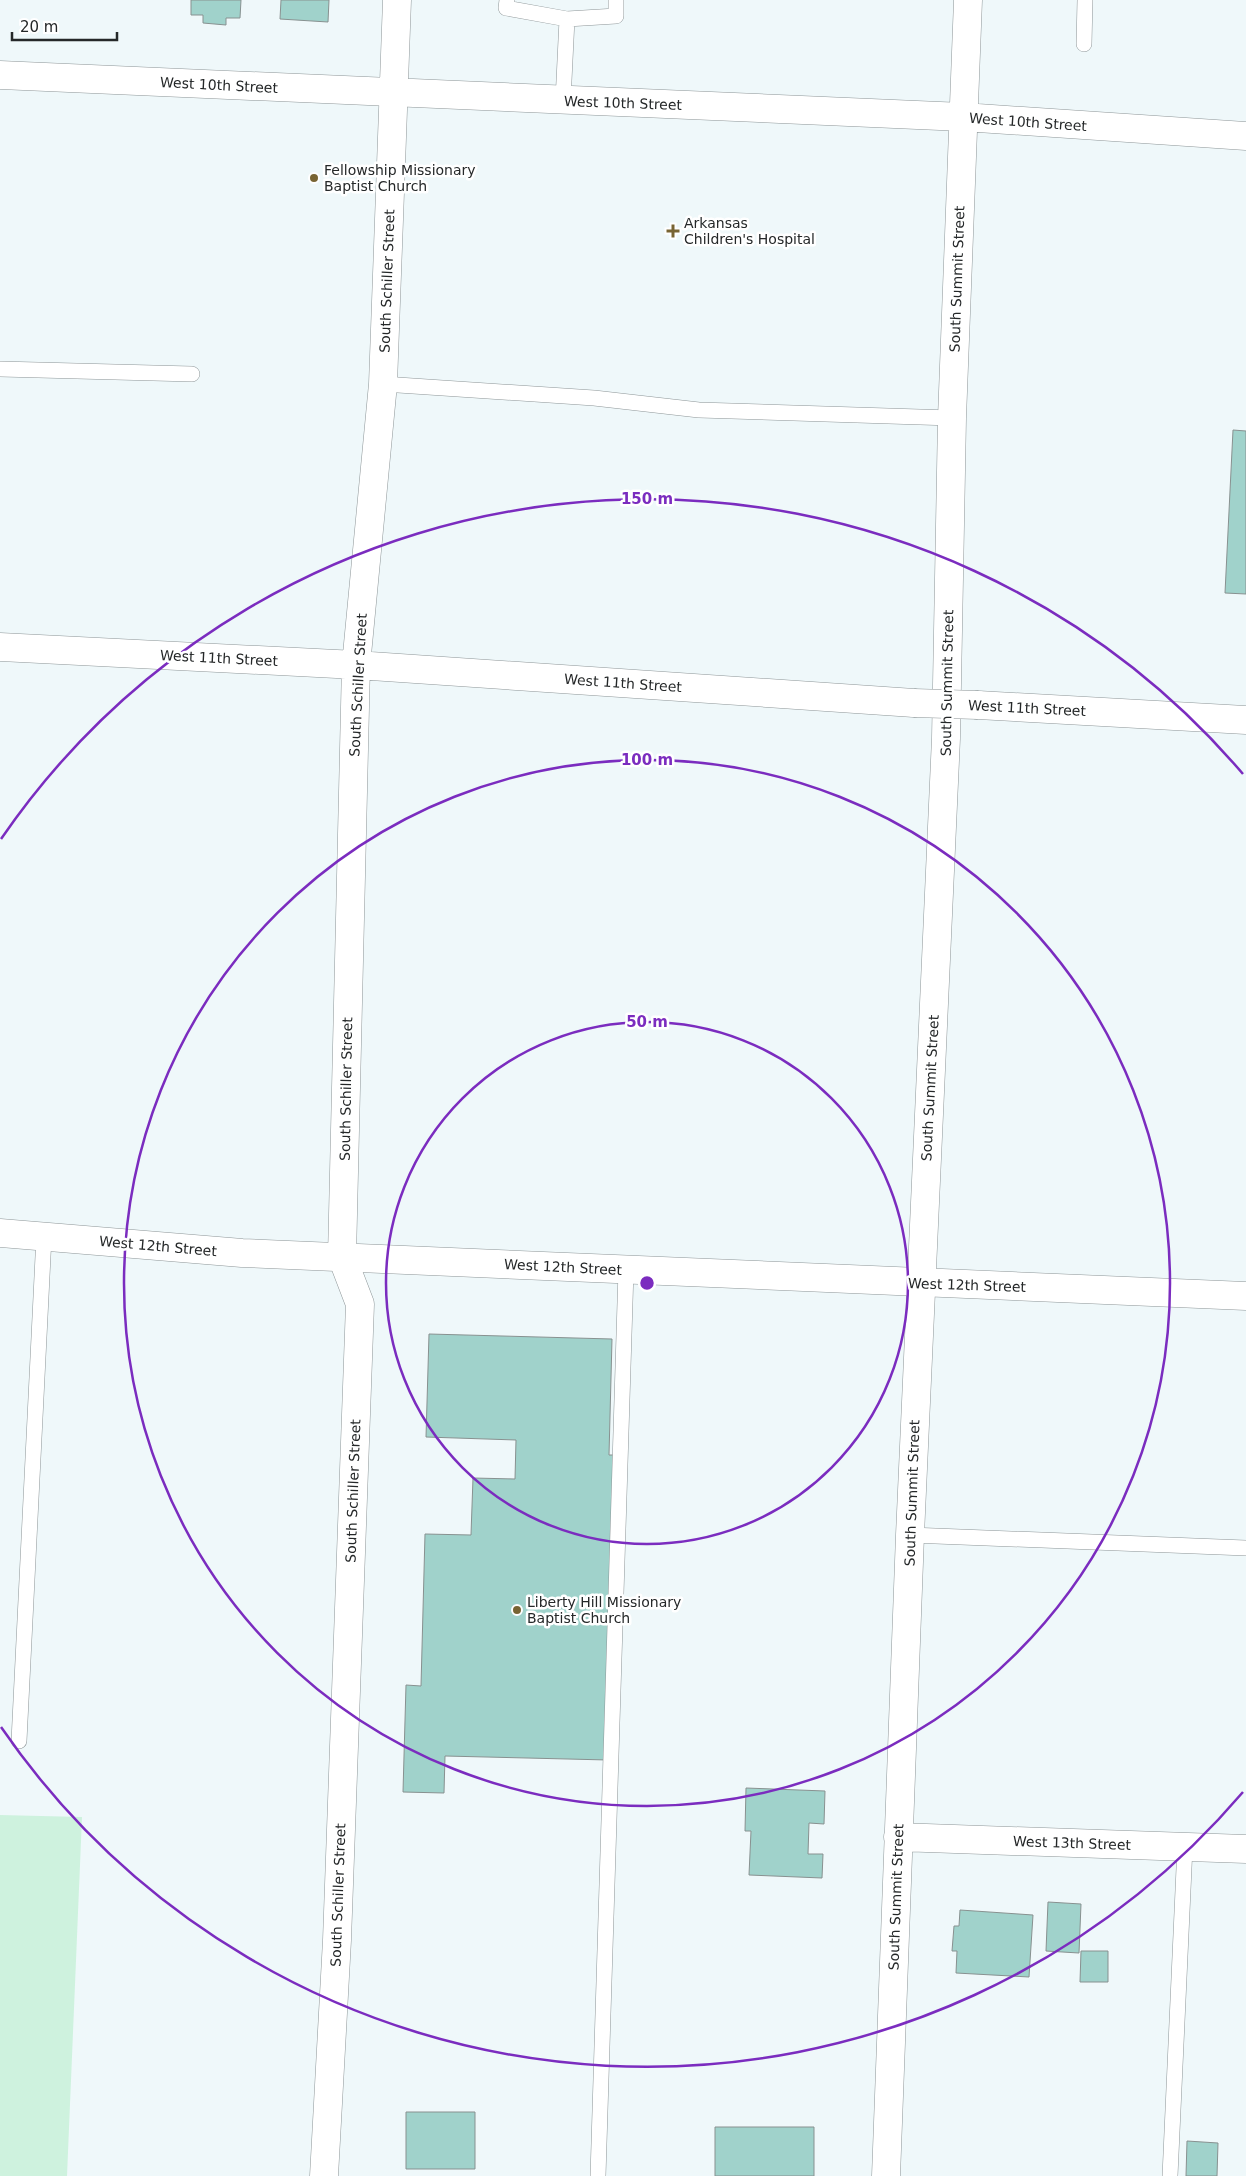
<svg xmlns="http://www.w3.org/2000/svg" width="1246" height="2176" font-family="'DejaVu Sans',sans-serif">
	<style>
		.green { fill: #cef2de }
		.building { fill: #a0d2cb; stroke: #889190 }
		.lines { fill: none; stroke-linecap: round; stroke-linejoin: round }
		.service-casing { stroke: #8e9698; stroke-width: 16 }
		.minor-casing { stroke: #8e9698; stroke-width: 29 }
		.tertiary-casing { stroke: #8e9698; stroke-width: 29 }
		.service { stroke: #fff; stroke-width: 15 }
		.minor { stroke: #fff; stroke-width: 28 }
		.tertiary { stroke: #fff; stroke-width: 28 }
		.minor-bridge-casing { stroke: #8e9698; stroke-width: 29; stroke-linecap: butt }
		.minor-bridge { stroke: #fff; stroke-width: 28 }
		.ring { fill: none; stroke: #7b2cbf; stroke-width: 2.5 }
		.poi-dot { fill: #786433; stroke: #fff; stroke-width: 2 }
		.labels { text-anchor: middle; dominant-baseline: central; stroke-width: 5; stroke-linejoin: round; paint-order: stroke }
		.street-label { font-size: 14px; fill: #252829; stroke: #fff }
		.poi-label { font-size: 14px; fill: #252829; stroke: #fff; text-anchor: start }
		.centre { fill: #7b2cbf; stroke: #fff; stroke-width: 2.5 }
		.ring-label { font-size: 15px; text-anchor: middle; font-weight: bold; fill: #7b2cbf; stroke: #fff; stroke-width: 5; stroke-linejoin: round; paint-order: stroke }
	</style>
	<rect width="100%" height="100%" fill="#eff8fa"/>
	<!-- green -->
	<path class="green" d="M0,1815L82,1817L67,2176H0Z"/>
	<!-- building -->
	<path class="building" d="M191,0H241L240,18H226V25L203,23V15H191Z
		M281,0H329L328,22L280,19Z
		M1233,430L1246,431V594L1225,593Z
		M429,1334L612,1339L609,1455H615L608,1760L445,1756L444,1793L403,1792L406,1685L421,1686L425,1534L471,1535L473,1478L515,1479L516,1440L426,1437Z
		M746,1788L825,1791L824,1824L809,1823L808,1854H823L822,1878L749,1875L751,1831H745Z
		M1048,1902L1081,1904L1079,1953L1046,1951Z
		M960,1910L1033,1915L1029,1977L956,1973L957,1951H952L954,1926H959Z
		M1081,1951H1108V1982H1080Z
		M406,2112H475V2169H406Z
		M715,2127H814V2176H715Z
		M1187,2141L1218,2143L1217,2176H1186Z"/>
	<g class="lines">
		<defs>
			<path id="service" d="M507,0L506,8L567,19L616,16V0
				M1084,44L1085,0
				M563,101L567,19
				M0,369L192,374
				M383,384L594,398L699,410L952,418
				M910,1535L1246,1548
				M19,1741L44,1236
				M598,2176L626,1270
				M1170,2176L1185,1846"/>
			<path id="minor" d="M0,75L963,117L1246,136
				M0,647L356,665L914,703
				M978,705L1246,720
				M898,1837L1246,1849
				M324,2176L337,1940L360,1304L342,1257L356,665L383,384L397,0
				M886,2176L910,1535L946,738L952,418L968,0"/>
			<path id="tertiary" d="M0,1233L242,1253L1246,1296"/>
		</defs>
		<!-- service casing -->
		<use href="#service" class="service-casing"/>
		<!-- minor casing -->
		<use href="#minor" class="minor-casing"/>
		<!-- tertiary casing -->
		<use href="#tertiary" class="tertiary-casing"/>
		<!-- service -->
		<use href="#service" class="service"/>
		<!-- minor -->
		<use href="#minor" class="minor"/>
		<!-- tertiary -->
		<use href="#tertiary" class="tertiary"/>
		<defs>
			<path id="minor-bridge" d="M914,703L978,705"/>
		</defs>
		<!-- minor-bridge casing -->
		<use href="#minor-bridge" class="minor-bridge-casing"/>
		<!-- minor-bridge -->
		<use href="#minor-bridge" class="minor-bridge"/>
	</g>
	<!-- distance rings -->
	<g class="ring">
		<circle cx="647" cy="1283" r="261"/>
		<circle cx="647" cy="1283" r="523"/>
		<path d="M1243 1792A784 784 0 0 1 1 1727M1 839A784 784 0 0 1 1243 774"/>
	</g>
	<!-- markers -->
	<g class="poi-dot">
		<circle cx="314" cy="178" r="5"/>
		<path d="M670.5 223.5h5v5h5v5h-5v5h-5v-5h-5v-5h5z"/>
		<circle cx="517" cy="1610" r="5"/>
	</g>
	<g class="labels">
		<!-- street labels -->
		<g class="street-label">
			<text transform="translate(219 85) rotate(3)">West 10th Street</text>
			<text transform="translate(623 103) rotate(2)">West 10th Street</text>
			<text transform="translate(1028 122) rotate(4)">West 10th Street</text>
			<text transform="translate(957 279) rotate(-88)">South Summit Street</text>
			<text transform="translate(387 281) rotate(-88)">South Schiller Street</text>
			<text transform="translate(219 658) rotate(3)">West 11th Street</text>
			<text transform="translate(623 683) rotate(4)">West 11th Street</text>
			<text transform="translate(947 683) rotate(-89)">South Summit Street</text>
			<text transform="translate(358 685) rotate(-87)">South Schiller Street</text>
			<text transform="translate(1027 708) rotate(3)">West 11th Street</text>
			<text transform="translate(930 1088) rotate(-87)">South Summit Street</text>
			<text transform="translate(346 1089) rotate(-89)">South Schiller Street</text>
			<text transform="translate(158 1246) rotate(5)">West 12th Street</text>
			<text transform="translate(563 1267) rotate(3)">West 12th Street</text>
			<text transform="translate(967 1285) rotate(2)">West 12th Street</text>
			<text transform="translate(353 1491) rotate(-88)">South Schiller Street</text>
			<text transform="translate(912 1493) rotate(-88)">South Summit Street</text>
			<text transform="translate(1072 1843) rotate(2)">West 13th Street</text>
			<text transform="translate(338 1895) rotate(-88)">South Schiller Street</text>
			<text transform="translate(896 1897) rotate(-88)">South Summit Street</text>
		</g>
		<!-- poi labels -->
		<g class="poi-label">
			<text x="324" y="170">Fellowship Missionary<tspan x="324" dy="16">Baptist Church</tspan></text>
			<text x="684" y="223">Arkansas<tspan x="684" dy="16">Children's Hospital</tspan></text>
			<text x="527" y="1602">Liberty Hill Missionary<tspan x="527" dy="16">Baptist Church</tspan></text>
		</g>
	</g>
	<circle cx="647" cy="1283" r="8" class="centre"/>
	<g class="ring-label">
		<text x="647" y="504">150 m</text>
		<text x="647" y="765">100 m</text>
		<text x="647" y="1027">50 m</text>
	</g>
	<!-- scale -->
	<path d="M12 32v8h105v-8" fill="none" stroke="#252829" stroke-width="2.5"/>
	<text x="20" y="32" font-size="15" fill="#252829" stroke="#ffffff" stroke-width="4" paint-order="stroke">20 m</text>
</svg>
